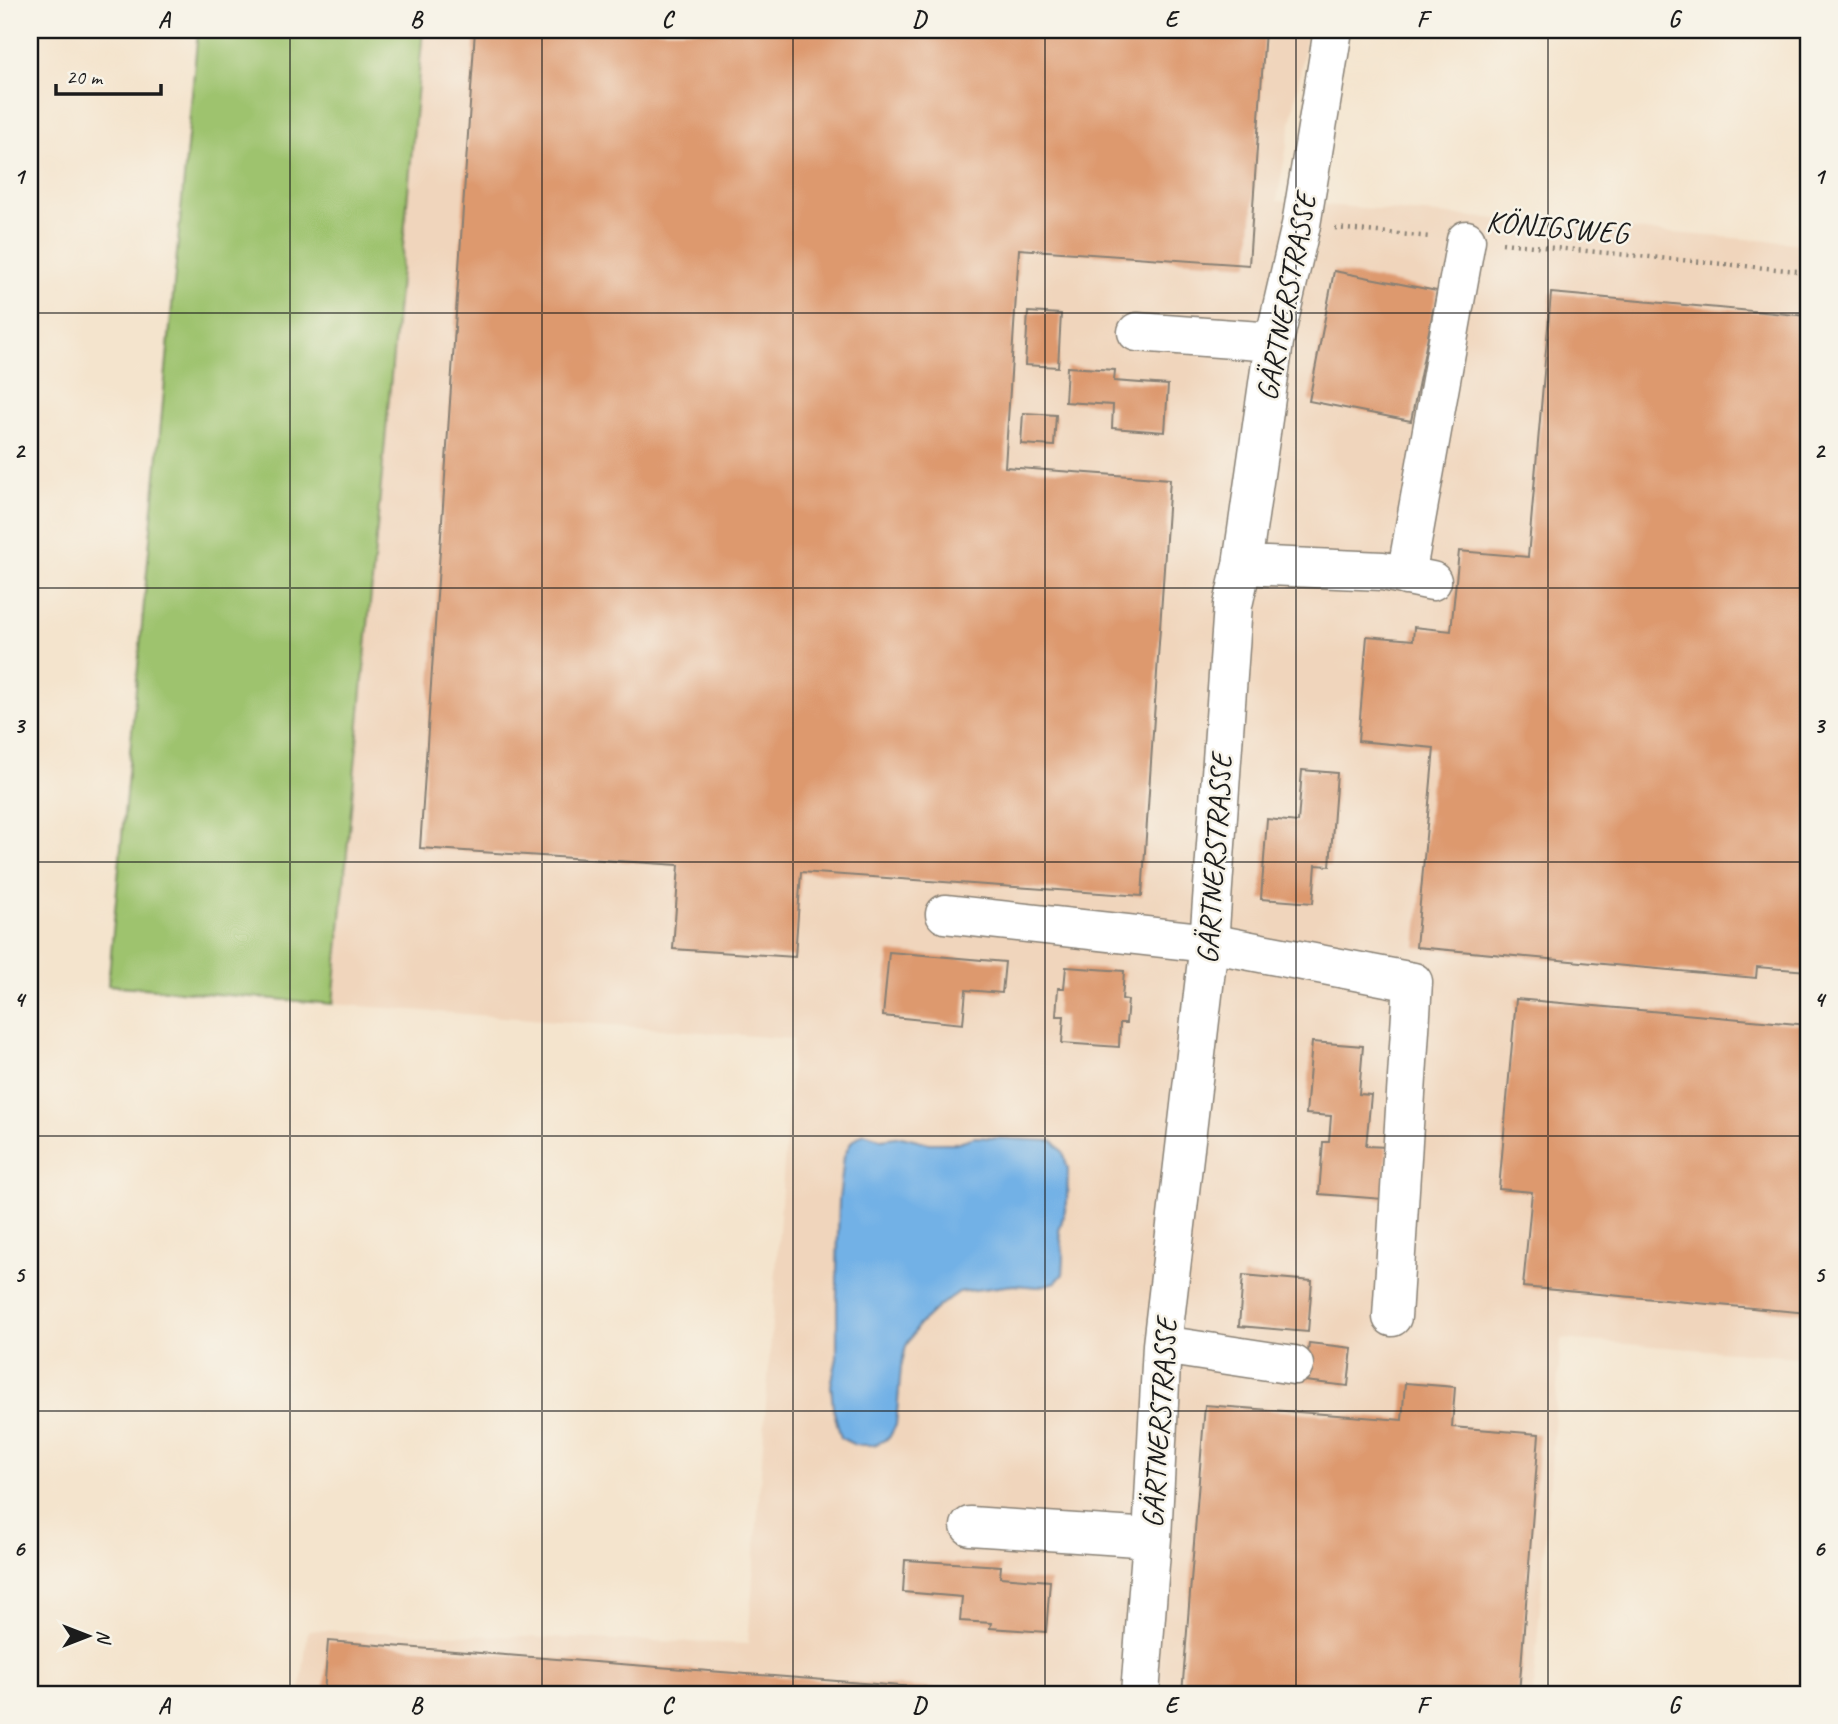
<svg xmlns="http://www.w3.org/2000/svg" width="1838" height="1724" font-family="Caveat,sans-serif">
	<style>
		.built { fill: #f0d5bc }
		.green { fill: #9ec36e; stroke: #5d7045; stroke-width: 2 }
		.water { fill: #72b1e6; stroke: #476681; stroke-width: 2 }
		.building { fill: #dd996e }
		.lines { fill: none; stroke-linecap: round; stroke-linejoin: round }
		.minor-casing { stroke: #888074; stroke-width: 41 }
		.path { stroke: #888074; stroke-width: 4.5; stroke-dasharray: 2 5; stroke-linecap: butt }
		.minor { stroke: #fff; stroke-width: 38 }
		.grid { fill: none; stroke: #1c1c1c; stroke-width: 2; stroke-opacity: 0.55 }
		.labels { text-anchor: middle; dominant-baseline: central; stroke-width: 5; stroke-linejoin: round; paint-order: stroke }
		.street-label { font-size: 30px; fill: #1c1c1c; stroke: #f7f3e8 }
		.neatline { fill: none; stroke: #1c1c1c; stroke-width: 2.5 }
		.grid-label { font-size: 23px; text-anchor: middle; font-weight: bold; fill: #1c1c1c }
	</style>
	<rect width="100%" height="100%" fill="#f7f3e8"/>
	<filter id="ink" filterUnits="userSpaceOnUse"><feTurbulence type="fractalNoise" baseFrequency=".0143" numOctaves="2"/><feDisplacementMap in="SourceGraphic" scale="14" xChannelSelector="R" yChannelSelector="G"/><feConvolveMatrix kernelMatrix="1 2 1 2 8 2 1 2 1" color-interpolation-filters="sRGB"/></filter>
	<filter id="wash" filterUnits="userSpaceOnUse"><feTurbulence type="fractalNoise" baseFrequency=".00686" numOctaves="4" result="noise"/><feDisplacementMap in="SourceGraphic" scale="28" xChannelSelector="R" yChannelSelector="G"/><feGaussianBlur stdDeviation="1.57" result="paint"/><feColorMatrix in="noise" values="0 0 0 0 0 0 0 0 0 0 0 0 0 0 0 0 0 1.4 0 .05"/><feComposite in="paint" operator="in"/></filter>
	<g filter="url(#wash)">
		<rect width="100%" height="100%" fill="#f4e4cd"/>
		<!-- built -->
		<path class="built" d="M423,30H1308L1277,201L1808,244V1358L1561,1339L1533,1694H300L308,1630L748,1644L791,1071L793,1039L333,1004Z"/>
		<!-- green -->
		<path class="green" d="M198,30H423L333,1004L108,985Z"/>
		<!-- water -->
		<path class="water" d="M864,1133L882,1139L902,1136L929,1143H955L975,1137L1053,1141L1063,1152L1068,1169L1067,1203L1059,1231L1064,1257L1063,1274L1056,1282L1038,1287L1014,1285L959,1292L939,1306L918,1326L906,1346L901,1367L896,1425L889,1438L874,1445H855L841,1438L833,1408L831,1385L837,1358V1268L839,1200L844,1156L852,1141Z"/>
		<g id="blocks">
			<!-- building -->
			<path class="building" d="M475,30H1265L1249,265L1019,249L1005,467L1170,479L1142,896L801,872L795,957L673,949L679,865L420,848Z
				M1334,271L1437,291L1411,421L1309,401Z
				M1551,293L1808,316V971L1757,967L1756,978L1416,947L1434,748L1358,741L1367,636L1413,640L1414,627L1451,631L1459,551L1528,557Z
				M1028,312L1061,314L1058,367L1025,365Z
				M1067,367L1115,370L1114,381L1168,385L1165,432L1112,428L1113,405L1065,402Z
				M1023,413L1056,415L1054,446L1021,444Z
				M1302,770L1337,773L1330,866L1316,865L1313,903L1261,899L1267,819L1298,822Z
				M889,952L1005,962L1002,993L966,990L963,1024L883,1016Z
				M1066,967L1124,971L1122,999L1128,1000L1126,1023H1120L1119,1047L1062,1043L1064,1016H1056L1058,988H1064Z
				M1516,999L1808,1025V1313L1523,1287L1532,1192L1499,1189Z
				M1312,1042L1363,1046L1359,1094L1371,1095L1366,1146L1387,1147L1383,1199L1319,1194L1323,1142H1329L1331,1116L1306,1114Z
				M1243,1275L1312,1281L1308,1332L1239,1326Z
				M1309,1343L1352,1348L1348,1386L1305,1381Z
				M1405,1383L1455,1387L1452,1427L1539,1434L1519,1694H1182L1205,1405L1402,1420Z
				M905,1560L1001,1566L1000,1577L1050,1581L1046,1632L990,1628L991,1623L960,1621L962,1597L903,1592Z
				M328,1641L977,1692V1694H324Z"/>
		</g>
	</g>
	<g filter="url(#ink)">
		<use href="#blocks" fill-opacity="0" stroke="#888074" stroke-width="2"/>
		<g class="lines">
			<defs>
				<path id="minor" d="M1137,332L1274,342
					M1242,565L1383,571L1432,581
					M1406,576L1466,240
					M945,914L1209,943L1413,982L1392,1317
					M1162,1345L1294,1365
					M970,1526L1152,1538
					M1140,1694L1152,1538L1162,1345L1209,943L1233,605L1242,565L1274,342L1301,225L1333,30"/>
			</defs>
			<!-- minor casing -->
			<use href="#minor" class="minor-casing"/>
			<!-- path -->
			<path class="path" d="M1335,228L1431,237
				M1502,243L1808,272"/>
			<!-- minor -->
			<use href="#minor" class="minor"/>
		</g>
	</g>
	<!-- grid -->
	<path class="grid" d="M290,30V1694M542,30V1694M793,30V1694M1045,30V1694M1296,30V1694M1548,30V1694M30,313H1808M30,588H1808M30,862H1808M30,1136H1808M30,1411H1808"/>
	<g class="labels">
		<!-- street labels -->
		<g class="street-label">
			<text transform="translate(1557 227) rotate(5)">KÖNIGSWEG</text>
			<text transform="translate(1286 297) rotate(-79)">GÄRTNERSTRASSE</text>
			<text transform="translate(1214 859) rotate(-86)">GÄRTNERSTRASSE</text>
			<text transform="translate(1159 1423) rotate(-86)">GÄRTNERSTRASSE</text>
		</g>
	</g>
	<!-- margin -->
	<rect width="1838" height="1724" fill="none" stroke="#f7f3e8" stroke-width="77"/>
	<!-- north arrow -->
	<g transform="translate(88 1636) rotate(90)" stroke="#f7f3e8" stroke-width="5" paint-order="stroke">
	<path d="M0-5L12 26L0 18L-12 26Z" fill="#1c1c1c"/>
	<text y="-10" font-size="19" font-weight="bold" text-anchor="middle" fill="#1c1c1c">N</text>
	</g>
	<!-- scale -->
	<path d="M56 84v10h105v-10" fill="none" stroke="#1c1c1c" stroke-width="3.5"/>
	<text x="66" y="84" font-size="21" fill="#1c1c1c" stroke="#f7f3e8" stroke-width="5" paint-order="stroke">20 m</text>
	<rect x="38" y="38" width="1762" height="1648" class="neatline"/>
	<g class="grid-label">
		<text x="164" y="27">A</text>
		<text x="416" y="27">B</text>
		<text x="667" y="27">C</text>
		<text x="919" y="27">D</text>
		<text x="1171" y="27">E</text>
		<text x="1422" y="27">F</text>
		<text x="1674" y="27">G</text>
		<text x="19" y="184">1</text>
		<text x="1819" y="184">1</text>
		<text x="19" y="458">2</text>
		<text x="1819" y="458">2</text>
		<text x="19" y="733">3</text>
		<text x="1819" y="733">3</text>
		<text x="19" y="1007">4</text>
		<text x="1819" y="1007">4</text>
		<text x="19" y="1282">5</text>
		<text x="1819" y="1282">5</text>
		<text x="19" y="1556">6</text>
		<text x="1819" y="1556">6</text>
		<text x="164" y="1713">A</text>
		<text x="416" y="1713">B</text>
		<text x="667" y="1713">C</text>
		<text x="919" y="1713">D</text>
		<text x="1171" y="1713">E</text>
		<text x="1422" y="1713">F</text>
		<text x="1674" y="1713">G</text>
	</g>
</svg>
